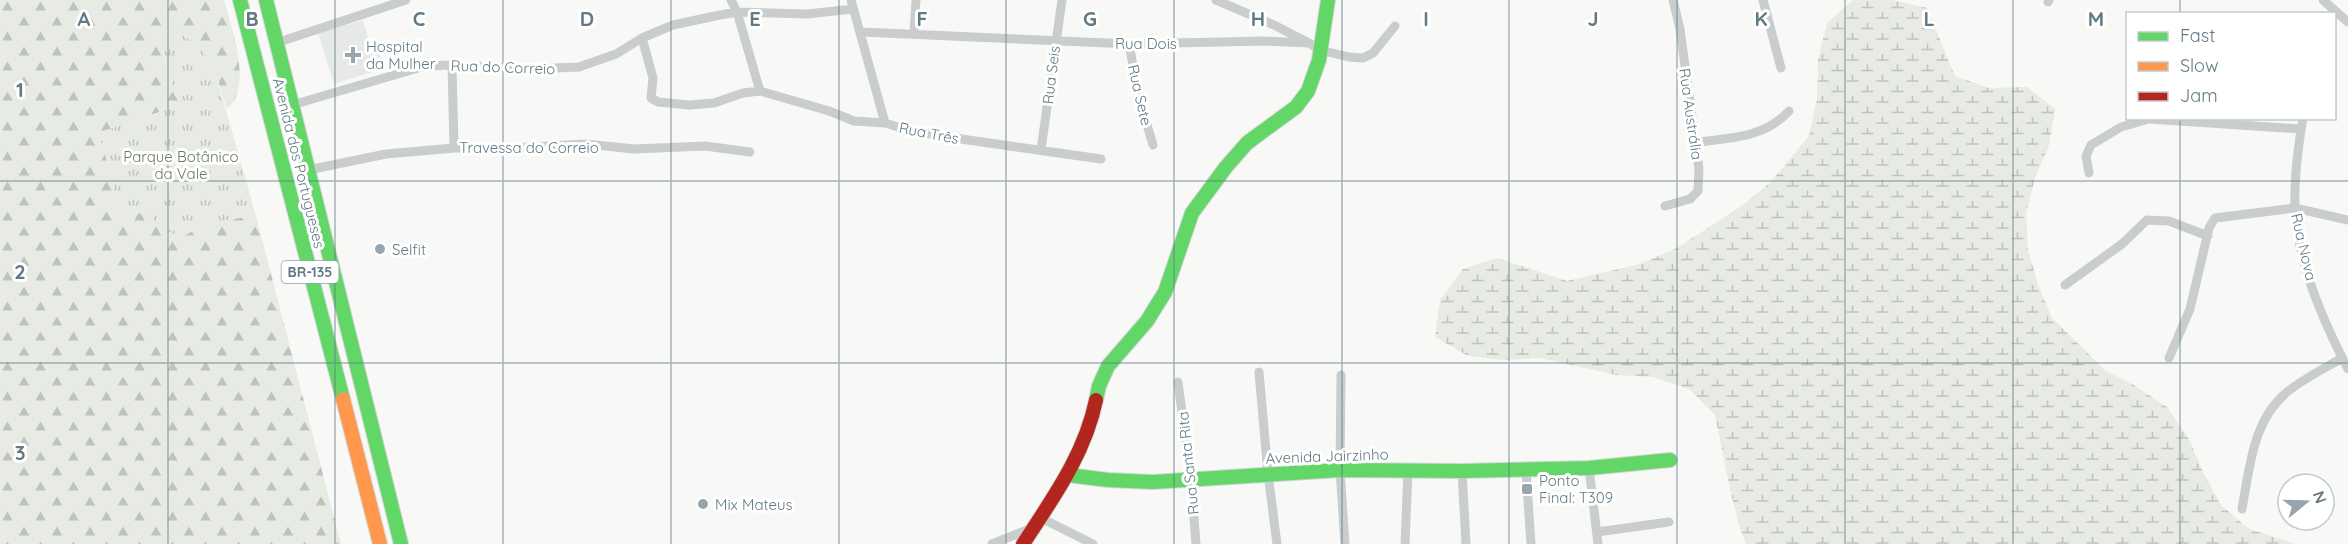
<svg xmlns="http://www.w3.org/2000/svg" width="2348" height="544" font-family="Quicksand,sans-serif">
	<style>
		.built { fill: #e7e9e9 }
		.forest { fill: url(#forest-firs) }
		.wetland { fill: url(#wetland-marsh) }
		.park { fill: url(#park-tufts) }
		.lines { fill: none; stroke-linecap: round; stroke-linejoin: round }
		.fast-casing { stroke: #d5d6d7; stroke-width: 16 }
		.slow-casing { stroke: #d5d6d7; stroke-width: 16 }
		.jam-casing { stroke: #d5d6d7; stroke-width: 16 }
		.street { stroke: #cacdcd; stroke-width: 9 }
		.fast { stroke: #63d668; stroke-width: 14 }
		.slow { stroke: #ff974d; stroke-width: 14 }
		.jam { stroke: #b3261e; stroke-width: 14 }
		.grid { fill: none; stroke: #617a84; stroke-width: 1.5; stroke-opacity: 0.55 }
		.poi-dot { fill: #96a6ac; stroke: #fff; stroke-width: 2 }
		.labels { text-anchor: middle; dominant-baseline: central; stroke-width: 6; stroke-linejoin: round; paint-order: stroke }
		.shield { fill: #fff; stroke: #90a2a9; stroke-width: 1.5 }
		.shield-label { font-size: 14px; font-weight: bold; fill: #617a84 }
		.street-label { font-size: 15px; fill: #617a84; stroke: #fff }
		.poi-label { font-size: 15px; fill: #617a84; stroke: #fff; text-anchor: start }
		.park-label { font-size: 15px; fill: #697a61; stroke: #fff }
		.grid-label { font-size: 20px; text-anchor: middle; font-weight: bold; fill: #617a84; stroke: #fff; stroke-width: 6; stroke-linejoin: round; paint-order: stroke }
	</style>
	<defs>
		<pattern id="forest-firs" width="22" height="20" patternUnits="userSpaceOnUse" patternTransform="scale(1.5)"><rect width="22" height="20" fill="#e8eae4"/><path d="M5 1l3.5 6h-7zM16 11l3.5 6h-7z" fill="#bfc3be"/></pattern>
		<pattern id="wetland-marsh" width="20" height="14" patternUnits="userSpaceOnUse" patternTransform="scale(1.5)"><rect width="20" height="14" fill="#e8eae4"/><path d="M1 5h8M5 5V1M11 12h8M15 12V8" fill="none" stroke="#bfc3be"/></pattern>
		<pattern id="park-tufts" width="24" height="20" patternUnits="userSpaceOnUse" patternTransform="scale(1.5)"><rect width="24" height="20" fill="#e8eae4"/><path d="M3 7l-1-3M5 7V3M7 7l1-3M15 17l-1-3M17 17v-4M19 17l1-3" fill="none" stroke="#bfc3be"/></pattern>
	</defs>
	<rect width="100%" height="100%" fill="#f8f8f7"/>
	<!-- built -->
	<path class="built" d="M363,20L369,41L375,40L384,68L334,84L318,33Z"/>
	<!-- forest -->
	<path class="forest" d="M0,0H224C231,28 254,87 227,109C216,75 215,59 186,36L164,57L180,105L98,133L111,173L117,210L153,215L182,237C204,223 231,218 256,216L341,544H0Z"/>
	<!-- wetland -->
	<path class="wetland" d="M1853,0H1892L1927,8L1955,76L1989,88L2027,87L2055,109L2049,145L2035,178L2026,214L2028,250L2038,285L2052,318L2105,370L2137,387L2167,407L2189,439L2203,472L2221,505L2249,529L2296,544H1746L1740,528L1730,489L1715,415L1689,389L1653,377L1616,375L1541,358L1504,360L1468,356L1435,337L1440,300L1463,269L1497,258L1567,281L1640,264L1677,248L1740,207L1770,183L1809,136L1817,98L1818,60L1827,23Z"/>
	<!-- park -->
	<path class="park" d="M169,30C197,40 204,48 216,75L256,216C231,218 204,223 182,237L156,227L153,215L116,210L111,173L98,133L180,105C173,81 157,54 169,30Z"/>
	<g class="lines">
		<defs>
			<path id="fast" d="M240,0L343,399
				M266,0L401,544
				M1096,400L1099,386L1108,366L1147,321L1165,292L1192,213L1226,167L1247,143L1296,107L1308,91L1319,60L1328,0
				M1068,475L1108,480L1153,482L1340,470L1462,471L1589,468L1670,460"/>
			<path id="slow" d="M343,399L380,544"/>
			<path id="jam" d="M1023,544C1053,498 1085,454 1096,400"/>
		</defs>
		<!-- fast casing -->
		<use href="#fast" class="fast-casing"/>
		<!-- slow casing -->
		<use href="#slow" class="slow-casing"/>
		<!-- jam casing -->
		<use href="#jam" class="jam-casing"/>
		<!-- street -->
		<path class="street" d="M731,0L737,12L760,91
			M851,0L885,123
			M1216,0L1274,25L1307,42
			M1763,0L1781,68
			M2323,0L2348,22
			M2048,2L2049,0
			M861,32L1129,44L1265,41L1309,43L1320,50L1349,57L1363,58L1373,53L1395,26
			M914,33L916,0
			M642,38L653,78L651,98L658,102L689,105L714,103L743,93L760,91L829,111L854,121L885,123L912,131L968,140L1101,159
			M276,43L406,0
			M1129,44L1139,98L1153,145
			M452,65L454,148
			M292,105L425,66L452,65L531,69L579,67L616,54L642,38L673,25L715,16L737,12L807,14L853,9
			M2303,118C2298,147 2294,177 2295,206C2296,259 2324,323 2348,369
			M1697,142C1731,138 1764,138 1789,111
			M1041,150L1062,0
			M308,170L386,154L454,148H511L586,144L634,149L705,146L750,152
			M2089,173L2086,156L2091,145L2121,127L2149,119L2301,129
			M1665,206L1690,199L1698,191L1699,169L1680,29L1673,0
			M2065,285L2122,244L2147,220L2169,221L2208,236
			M2169,358L2190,309L2209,228L2215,218L2295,208L2348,220
			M1259,372L1268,474L1277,544
			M1341,375L1340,470L1345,544
			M1178,382L1191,480L1196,544
			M1589,468L1598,544
			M1526,470L1531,544
			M1462,471L1466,544
			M2242,509C2250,465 2253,417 2291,389C2307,377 2325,368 2342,358
			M1039,517L1093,544
			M1597,532L1669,522
			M992,544L1032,528
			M1405,544L1408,470"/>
		<!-- fast -->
		<use href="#fast" class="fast"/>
		<!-- slow -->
		<use href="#slow" class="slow"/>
		<!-- jam -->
		<use href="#jam" class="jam"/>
	</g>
	<!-- grid -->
	<path class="grid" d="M168,0V544M335,0V544M503,0V544M671,0V544M839,0V544M1006,0V544M1174,0V544M1342,0V544M1509,0V544M1677,0V544M1845,0V544M2013,0V544M2180,0V14M2180,118V544M0,181H2348M0,363H2348"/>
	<!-- markers -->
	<g class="poi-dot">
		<path d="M350 46h6v6h6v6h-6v6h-6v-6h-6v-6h6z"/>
		<circle cx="380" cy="249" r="6"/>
		<rect x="1521" y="483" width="12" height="12" rx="3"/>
		<circle cx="703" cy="504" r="6"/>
	</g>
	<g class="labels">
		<!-- shield labels -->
		<rect class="shield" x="281.5" y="261" width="57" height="22" rx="4.5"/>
		<g class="shield-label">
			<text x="310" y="272">BR-135</text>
		</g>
		<!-- street labels -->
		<g class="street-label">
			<text x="1146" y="43">Rua Dois</text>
			<text transform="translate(503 67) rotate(2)">Rua do Correio</text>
			<text transform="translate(1051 75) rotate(-83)">Rua Seis</text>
			<text transform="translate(1140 95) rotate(77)">Rua Sete</text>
			<text transform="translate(1691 114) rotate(82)">Rua Austrália</text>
			<text transform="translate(929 133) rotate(11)">Rua Três</text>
			<text x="529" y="147">Travessa do Correio</text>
			<text transform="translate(299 163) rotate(76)">Avenida dos Portugueses</text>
			<text transform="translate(2304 247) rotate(77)">Rua Nova</text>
			<text transform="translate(1327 456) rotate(-2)">Avenida Jairzinho</text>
			<text transform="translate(1188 463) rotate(-96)">Rua Santa Rita</text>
		</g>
		<!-- poi labels -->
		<g class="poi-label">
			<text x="366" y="46">Hospital<tspan x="366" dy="17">da Mulher</tspan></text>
			<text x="392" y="249">Selfit</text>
			<text x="1539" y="480">Ponto<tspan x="1539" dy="17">Final: T309</tspan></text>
			<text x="715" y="504">Mix Mateus</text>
		</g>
		<!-- park labels -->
		<g class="park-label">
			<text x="181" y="156">Parque Botânico<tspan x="181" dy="17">da Vale</tspan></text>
		</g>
	</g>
	<g class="grid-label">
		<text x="84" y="26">A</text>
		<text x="252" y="26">B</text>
		<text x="419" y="26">C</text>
		<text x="587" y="26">D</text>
		<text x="755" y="26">E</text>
		<text x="922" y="26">F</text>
		<text x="1090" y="26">G</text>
		<text x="1258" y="26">H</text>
		<text x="1426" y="26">I</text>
		<text x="1593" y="26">J</text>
		<text x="1761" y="26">K</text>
		<text x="1929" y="26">L</text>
		<text x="2096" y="26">M</text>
		<text x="20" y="97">1</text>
		<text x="20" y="279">2</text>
		<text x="20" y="460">3</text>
	</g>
	<!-- legend -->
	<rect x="2126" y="12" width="210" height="108" fill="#ffffff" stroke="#c0cace" stroke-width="1.5"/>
	<rect x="2138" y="32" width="30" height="9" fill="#63d668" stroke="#c0cace" stroke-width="1.5"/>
	<text x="2180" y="42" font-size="18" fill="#617a84">Fast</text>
	<rect x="2138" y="62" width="30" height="9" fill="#ff974d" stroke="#c0cace" stroke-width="1.5"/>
	<text x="2180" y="72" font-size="18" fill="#617a84">Slow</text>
	<rect x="2138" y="92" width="30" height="9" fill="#b3261e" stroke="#c0cace" stroke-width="1.5"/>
	<text x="2180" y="102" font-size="18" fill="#617a84">Jam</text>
	<!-- north arrow -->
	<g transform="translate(2306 502) rotate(71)"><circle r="28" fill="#ffffff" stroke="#c0cace" stroke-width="1.5"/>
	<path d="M0-4.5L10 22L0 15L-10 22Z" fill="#96a6ac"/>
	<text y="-9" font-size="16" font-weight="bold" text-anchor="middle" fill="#617a84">N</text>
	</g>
</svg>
